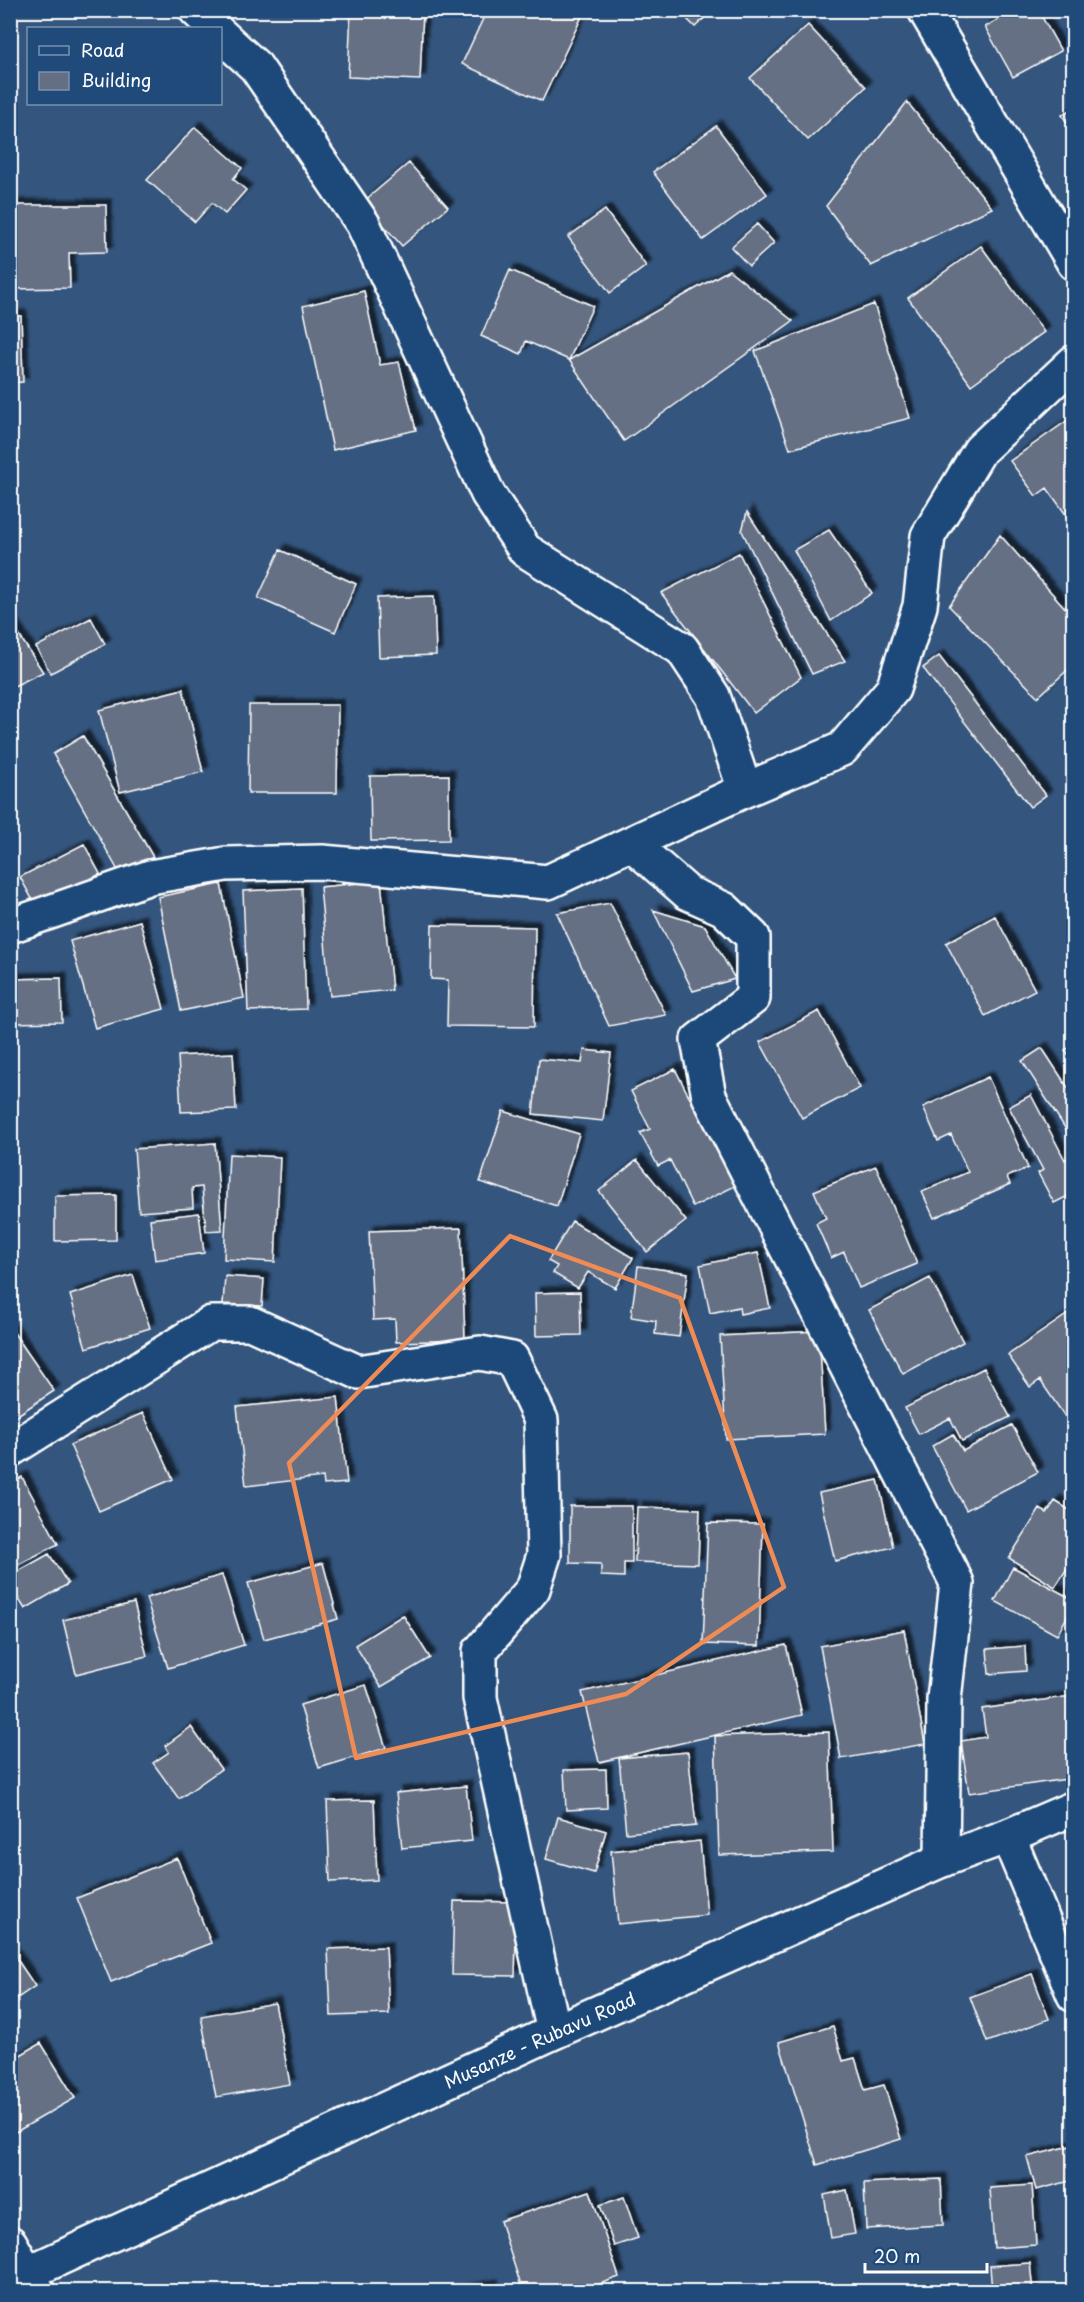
<svg xmlns="http://www.w3.org/2000/svg" width="1084" height="2302" font-family="'Playpen Sans',sans-serif">
	<style>
		.building { fill: #656f84; stroke: #fff; stroke-width: 1.5; filter: url(#shadow) }
		.lines { fill: none; stroke-linecap: round; stroke-linejoin: round }
		.street-casing { stroke: #fff; stroke-width: 38 }
		.highway-casing { stroke: #fff; stroke-width: 38 }
		.street { stroke: #1f4a7a; stroke-width: 33 }
		.highway { stroke: #1f4a7a; stroke-width: 33 }
		.marked { fill: none; stroke: #ef8b55; stroke-width: 4.5; stroke-linejoin: round }
		.labels { text-anchor: middle; dominant-baseline: central; stroke-width: 6; stroke-linejoin: round; paint-order: stroke }
		.street-label { font-size: 18px; fill: #fff; stroke: #1f4a7a }
	</style>
	<defs>
		<filter id="shadow"><feDropShadow dx="5.5" dy="-5.5" stdDeviation="1.5" flood-color="#0009"/></filter>
	</defs>
	<rect width="100%" height="100%" fill="#34557d"/>
	<filter id="ink" filterUnits="userSpaceOnUse"><feTurbulence type="fractalNoise" baseFrequency=".0167" numOctaves="2"/><feDisplacementMap in="SourceGraphic" scale="12" xChannelSelector="R" yChannelSelector="G"/><feConvolveMatrix kernelMatrix="1 2 1 2 8 2 1 2 1" color-interpolation-filters="sRGB"/></filter>
	<g filter="url(#ink)">
		<!-- building -->
		<path class="building" d="M351,10H423L420,80L348,77Z
			M487,10H585L542,101L462,64Z
			M678,10H713L695,27Z
			M962,10H981L965,18Z
			M1015,10H1038L1061,51L1013,77L985,27Z
			M808,25L866,87L808,140L750,78Z
			M907,102L992,208L871,266L826,206Z
			M1074,108V134L1062,115Z
			M716,126L767,194L703,240L653,172Z
			M195,127L242,168L233,179L246,190L225,214L212,203L195,222L147,180Z
			M409,163L448,207L402,246L363,202Z
			M10,205H106L107,252L69,253L70,288L10,289Z
			M605,210L646,266L610,293L568,237Z
			M757,224L774,243L749,266L731,247Z
			M981,246L1044,332L971,385L908,298Z
			M510,270L593,306L569,360L526,341L521,354L481,336Z
			M729,270L793,321L624,441L569,360Z
			M364,291L380,365L399,362L416,430L333,450L303,306Z
			M874,304L910,418L790,449L755,351Z
			M10,316H21L23,382L10,383Z
			M1068,420L1074,428V515L1069,519L1047,488L1036,496L1010,461Z
			M747,512L845,661L812,674L742,531Z
			M829,530L872,593L831,621L794,550Z
			M1000,535L1074,618V664L1038,697L949,606Z
			M280,550L356,584L335,632L258,598Z
			M739,553L801,677L754,713L661,593Z
			M434,596L436,655L379,657L377,598Z
			M91,618L105,644L51,673L36,647Z
			M13,626L43,672L10,688V628Z
			M939,656L1046,795L1030,807L923,668Z
			M183,689L203,772L120,792L99,710Z
			M249,705H338L337,793H248Z
			M83,736L153,857L121,876L53,754Z
			M449,775V840L371,841L370,776Z
			M84,844L100,874L37,908L20,877Z
			M381,881L392,990L330,996L320,887Z
			M221,884L244,998L181,1011L158,897Z
			M302,888L306,1009L248,1011L243,891Z
			M610,903L666,1015L609,1026L557,913Z
			M653,910L705,926L735,979L693,991Z
			M995,916L1035,990L985,1016L946,943Z
			M140,921L164,1009L95,1028L70,941Z
			M432,925L535,927L534,1027L447,1026L448,980L431,979Z
			M61,978L62,1022L10,1023V979Z
			M819,1011L860,1088L802,1118L760,1042Z
			M1074,1045V1062L1065,1050Z
			M1042,1048L1074,1097V1142L1022,1061Z
			M584,1050L611,1053L603,1121L533,1114L539,1059L582,1063Z
			M233,1053L236,1110L181,1112L178,1056Z
			M675,1069L735,1186L693,1207L670,1160L658,1166L640,1133L650,1129L631,1091Z
			M988,1077L1028,1168L1007,1177L1010,1184L934,1218L922,1192L968,1172L951,1135L938,1141L923,1107Z
			M1031,1095L1065,1160L1074,1155V1193L1054,1203L1038,1173L1043,1170L1009,1107Z
			M503,1111L579,1134L557,1206L480,1182Z
			M215,1143L222,1230L206,1231L202,1187L192,1188L193,1208L139,1212L134,1149Z
			M229,1154L280,1157L275,1262L224,1259Z
			M637,1160L686,1221L647,1252L599,1191Z
			M876,1166L917,1264L859,1288L844,1252L831,1258L816,1223L826,1218L814,1191Z
			M116,1195V1240L55,1241V1196Z
			M199,1213L204,1253L155,1260L150,1219Z
			M572,1221L633,1258L615,1288L588,1272L578,1288L553,1273L557,1266L548,1261Z
			M461,1228L465,1340L396,1342L395,1319L373,1320L369,1231Z
			M758,1253L770,1308L740,1314L739,1307L710,1313L700,1265Z
			M638,1266L688,1273L679,1337L655,1334L656,1321L631,1317Z
			M133,1275L150,1328L86,1348L70,1295Z
			M225,1276L264,1279L262,1306L223,1304Z
			M930,1278L963,1342L903,1374L869,1310Z
			M580,1292L581,1335L536,1336L535,1293Z
			M1068,1314L1074,1322V1417L1068,1421L1040,1380L1030,1387L1008,1355Z
			M12,1330L54,1391L10,1420V1331Z
			M819,1331L825,1434L726,1439L720,1336Z
			M984,1368L1010,1417L962,1441L950,1418L919,1434L905,1408Z
			M338,1397L347,1483L324,1485L323,1477L246,1486L237,1407Z
			M143,1413L173,1479L99,1511L70,1445Z
			M1012,1425L1038,1472L966,1510L932,1446L953,1434L963,1451Z
			M22,1477L58,1544L10,1569V1484Z
			M878,1480L893,1547L835,1561L819,1493Z
			M1055,1501L1074,1513V1558L1055,1587L1009,1558L1040,1509L1047,1513Z
			M570,1506H632V1563H624V1577L601,1576V1564L570,1563Z
			M637,1507L700,1509L698,1564L635,1562Z
			M708,1523L763,1524L759,1646L703,1644Z
			M49,1554L68,1584L25,1609L10,1585V1576Z
			M323,1563L338,1619L264,1639L248,1583Z
			M1013,1567L1074,1600V1604L1057,1635L995,1601Z
			M222,1575L244,1645L168,1668L146,1598Z
			M134,1603L147,1656L76,1674L63,1620Z
			M403,1615L430,1658L381,1687L355,1645Z
			M904,1630L925,1744L841,1759L820,1646Z
			M786,1645L802,1715L599,1762L582,1692Z
			M1025,1646L1026,1671L989,1674L987,1649Z
			M366,1685L386,1748L319,1768L300,1705Z
			M1071,1696L1074,1712V1778L969,1793L961,1741L986,1737L982,1709Z
			M191,1727L221,1769L179,1799L153,1763L169,1752L165,1746Z
			M829,1732L833,1852L719,1855L715,1736Z
			M688,1752L696,1826L626,1833L619,1758Z
			M606,1769L607,1808L566,1810L564,1770Z
			M466,1786L472,1841L402,1848L396,1793Z
			M374,1800L377,1880L330,1882L327,1801Z
			M558,1817L606,1831L594,1873L546,1859Z
			M700,1841L707,1915L618,1924L611,1851Z
			M177,1858L211,1943L111,1982L77,1898Z
			M454,1901L517,1902L515,1976L452,1975Z
			M386,1947L389,2014L331,2016L328,1949Z
			M10,1949L35,1986L10,2003Z
			M1032,1974L1049,2019L987,2042L970,1997Z
			M275,2003L290,2084L216,2097L201,2016Z
			M833,2026L843,2061L855,2058L865,2090L884,2085L901,2139L817,2165L779,2042Z
			M41,2043L75,2098L16,2132L10,2124V2061Z
			M1074,2145V2180L1036,2190L1027,2157Z
			M941,2179L943,2225L866,2229L864,2183Z
			M1032,2185L1036,2245L994,2248L990,2188Z
			M847,2190L855,2234L831,2238L824,2195Z
			M590,2191L619,2277L577,2292H523L500,2221Z
			M624,2197L638,2238L614,2246L600,2205Z
			M1071,2259H1074V2292H1073Z
			M1030,2263L1033,2292H992L990,2266Z
			M492,2285L493,2292H454Z"/>
		<g class="lines">
			<defs>
				<path id="street" d="M196,10L215,28
					M925,10L1074,263
					M220,34L256,67L363,224L488,494L525,550L682,649L713,696L745,790
					M632,844L688,893L724,909L753,937V998L698,1040L709,1096L957,1583L944,1699L942,1860
					M10,926L150,877L226,864L322,862L548,882L745,790L842,749L893,689L920,606L928,536L980,450L1074,362
					M10,1450L211,1323H250L358,1372L480,1353L512,1359L541,1420L544,1555L533,1589L480,1651V1698L554,2032
					M1008,1836L1074,1995
					M10,2243L38,2292"/>
				<g id="highway">
					<path id="s1" d="M10,2281L554,2032L942,1860L1008,1836L1074,1808"/>
				</g>
			</defs>
			<!-- street casing -->
			<use href="#street" class="street-casing"/>
			<!-- highway casing -->
			<use href="#highway" class="highway-casing"/>
			<!-- street -->
			<use href="#street" class="street"/>
			<!-- highway -->
			<use href="#highway" class="highway"/>
		</g>
	</g>
	<!-- marked area -->
	<path class="marked" d="M510,1236L680,1298L784,1587L626,1694L356,1758L289,1463Z"/>
	<g class="labels">
		<!-- street labels -->
		<g class="street-label">
			<text stroke="none"><textPath href="#s1" startOffset="582">Musanze - Rubavu Road</textPath></text>
		</g>
	</g>
	<!-- margin -->
	<rect width="1084" height="2302" fill="none" stroke="#1f4a7a" stroke-width="36"/>
	<rect x="18" y="18" width="1048" height="2266" fill="none" stroke="#fff" stroke-width="2" filter="url(#ink)"/>
	<!-- legend -->
	<rect x="27" y="27" width="195" height="78" fill="#1f4a7a" stroke="#7992af" stroke-width="1.5"/>
	<rect x="39" y="46" width="30" height="9" fill="#1f4a7a" stroke="#7992af" stroke-width="1.5"/>
	<text x="81" y="57" font-size="18" fill="#ffffff">Road</text>
	<rect x="39" y="72" width="30" height="18" fill="#656f84" stroke="#7992af" stroke-width="1.5"/>
	<text x="81" y="87" font-size="18" fill="#ffffff">Building</text>
	<!-- scale -->
	<path d="M865 2263v9h122v-9" fill="none" stroke="#ffffff" stroke-width="3"/>
	<text x="874" y="2263" font-size="18" fill="#ffffff" stroke="#1f4a7a" stroke-width="4.5" paint-order="stroke">20 m</text>
</svg>
